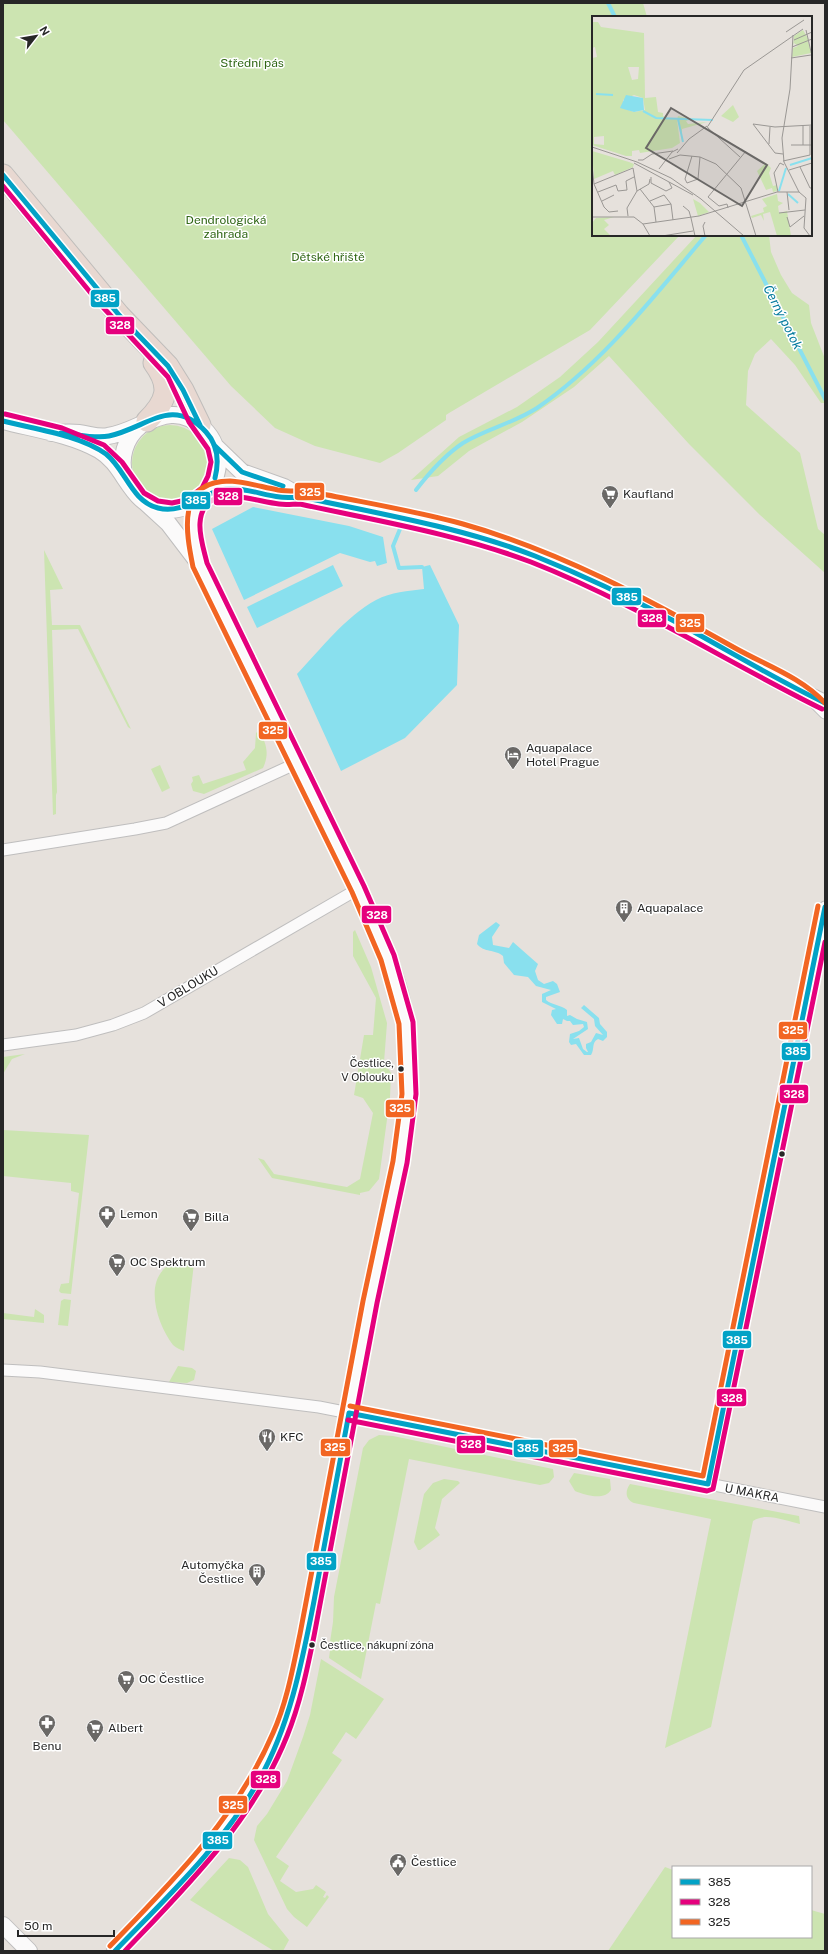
<svg xmlns="http://www.w3.org/2000/svg" width="828" height="1954" font-family="'Public Sans',sans-serif">
	<style>
		.green { fill: #cce4b1 }
		.water { fill: #89e0ee }
		.lines { fill: none; stroke-linecap: round; stroke-linejoin: round }
		.stream { stroke: #89e0ee; stroke-width: 4 }
		.street-casing { stroke: #bfbebe; stroke-width: 13 }
		.secondary-casing { stroke: #bfbebe; stroke-width: 18 }
		.highway-casing { stroke: #bfbdbb; stroke-width: 23 }
		.street { stroke: #fbfafa; stroke-width: 11 }
		.secondary { stroke: #fbfafa; stroke-width: 16 }
		.highway { stroke: #e8d8d1; stroke-width: 21 }
		.bus-1-casing { stroke: #fff; stroke-width: 8 }
		.bus-2-casing { stroke: #fff; stroke-width: 8 }
		.bus-3-casing { stroke: #fff; stroke-width: 8 }
		.bus-1 { stroke: #02a2c6; stroke-width: 5 }
		.bus-2 { stroke: #e5007d; stroke-width: 5 }
		.bus-3 { stroke: #f26522; stroke-width: 5 }
		.bus-dot { fill: #272727; stroke: #fff; stroke-width: 1.5 }
		.labels { text-anchor: middle; dominant-baseline: central; stroke-width: 3; stroke-linejoin: round; paint-order: stroke }
		.bus-label { font-size: 11px; fill: #272727; stroke: #fff; text-anchor: end }
		.park-label { font-size: 12px; fill: #2f6614; stroke: #fff }
		.poi-label { font-size: 12px; fill: #272727; stroke: #fff; text-anchor: start }
		.street-label { font-size: 12px; fill: #272727; stroke: #fff }
		.water-label { font-size: 13px; font-style: italic; fill: #057b9d; stroke: #fff }
		.inset-river { fill: none; stroke: #89e0ee; stroke-width: 2 }
		.inset-road { fill: none; stroke: #9a9794; stroke-width: 1 }
		.view { fill: #6a6866; fill-opacity: 0.15; stroke: #6a6866; stroke-width: 2 }
		.inset-edge { fill: none; stroke: #272727; stroke-width: 2 }
		.line-badge { stroke: #fff; stroke-width: 1.5 }
		.badge-label { font-size: 11px; text-anchor: middle; font-weight: bold; fill: #fff }
	</style>
	<rect width="100%" height="100%" fill="#e6e1dc"/>
	<!-- green -->
	<path class="green" d="M3,3H643L647,17H593V235H680L590,330L449,413L446,415V420L398,453L380,463L315,446L275,428L231,386L3,120Z
		M697,235H769L771,252L781,275L792,293L809,305L811,323L825,359V403H821L795,365L771,339L755,354L748,371L746,405L800,453L818,529L825,535V573L760,515L689,444L609,356L574,387L522,422L469,451L438,476L411,480L459,437L517,407L560,377L598,342Z
		M132 463a38 38 0 1 1 76 0a38 38 0 1 1-76 0Z
		M44,550L63,589L50,590L52,625H80L131,729L128,727L78,629L52,630L57,792L56,795V814L53,815Z
		M259,730C266,743 270,753 263,768L204,794L193,791L191,784L193,781L192,777L199,775L203,784L246,770L243,762L255,748L256,733Z
		M160,765L170,788L162,792L151,769Z
		M355,930L371,967L387,1023L384,1062L391,1073L390,1097L379,1179L369,1191L360,1193V1195L272,1178L258,1158L264,1160L274,1174L347,1187L360,1179L373,1113L363,1098L354,1095L364,1035H373L376,998L353,956V932Z
		M25,1054L12,1059L3,1074V1057Z
		M3,1130L89,1135L71,1294L61,1293L59,1291L61,1284L69,1283L79,1193L71,1191V1183L3,1176Z
		M180,1261L194,1263L184,1351C181,1350 176,1348 173,1345C155,1322 140,1270 180,1261Z
		M64,1299L71,1300L68,1326L58,1325L61,1301Z
		M35,1309L44,1315V1323L3,1319V1313L34,1317Z
		M178,1366L192,1368L196,1371L194,1380L187,1383L169,1382Z
		M379,1435L393,1436L553,1469L554,1477L549,1483L540,1485L409,1459L380,1604L376,1603L361,1679L329,1658L331,1643L330,1642L333,1622L334,1597L363,1448L369,1440Z
		M574,1473L610,1479L611,1490C604,1501 585,1495 575,1491L569,1481Z
		M444,1479L458,1481L460,1483L442,1499L435,1528L440,1535L420,1550H418L414,1542L424,1494L433,1483Z
		M630,1484L799,1516L800,1524C786,1521 765,1512 753,1521L711,1727L665,1748L711,1519L634,1503C625,1499 625,1491 630,1484Z
		M321,1659L384,1699L356,1739L346,1732L332,1753L342,1760L276,1857L289,1866L280,1881L296,1892L313,1889L316,1885L326,1892L323,1897L325,1898L327,1895L329,1897L307,1927L294,1917L287,1909L254,1840L257,1826L267,1814L287,1781L303,1737L310,1715Z
		M229,1858L240,1860L248,1867L268,1914L289,1940L283,1951H274L190,1900Z
		M665,1867L673,1870V1937H811V1910L825,1914V1951H608Z"/>
	<!-- water -->
	<path class="water" d="M253,507L349,526L383,537L387,563L377,566L375,561L370,562L340,553L244,600L212,529Z
		M333,565L343,586L257,628L247,607Z
		M430,565L459,625L457,685L405,738L341,771L297,674C321,649 345,617 376,600C391,592 408,591 424,589L422,567Z
		M496,922L500,925L492,937L493,945L509,948L513,942L538,964L535,971L538,980L544,984L553,981L557,984L560,992L546,997V1000C552,1005 561,1005 567,1010V1016L570,1015L577,1019L587,1022L588,1029L573,1039L579,1038L583,1049L587,1052H588L586,1048V1044L591,1042L596,1033L603,1035L595,1026L594,1019L581,1008L584,1005L599,1018L600,1024L607,1032V1037L603,1041L598,1039C591,1043 595,1049 591,1055H584L576,1044L571,1045L569,1042L570,1034L579,1031L584,1027L583,1024L573,1025L570,1021H567L563,1019L562,1024H557L551,1015L552,1010L556,1009L542,1002V994L551,990L536,986L528,977L514,975L504,963L503,956C495,949 484,953 477,944L479,935Z"/>
	<g class="lines">
		<!-- stream -->
		<path class="stream" d="M608,3L615,17
			M741,235L825,399
			M416,490C429,473 445,455 463,443C486,429 514,423 537,408C604,362 654,296 706,235
			M400,529L393,546L399,568L422,567"/>
		<defs>
			<path id="street" d="M812,700L825,713
				M3,850L135,829L166,823L297,763
				M3,1045L76,1035L113,1025L144,1013L358,889
				M3,1370L40,1372L319,1407L825,1507
				M708,1484L825,907"/>
			<path id="secondary" d="M3,421C34,429 70,434 99,450C127,466 129,507 167,510C178,510 189,507 198,501C210,493 217,478 218,464C218,451 213,438 204,429C170,396 143,431 108,436C98,438 89,434 79,433C70,432 60,433 51,433
				M214,445L242,472L284,487L301,497
				M125,477C119,459 125,438 140,426
				M204,496C238,482 249,495 282,498C288,498 294,497 301,497C379,513 460,526 535,556C582,575 629,597 674,622C724,649 773,679 825,703
				M199,562C195,539 189,519 202,498
				M3,1925L29,1951
				M115,1951C178,1885 246,1821 280,1735C293,1703 300,1668 307,1635C328,1524 347,1412 370,1302C389,1210 419,1117 406,1023C398,961 356,886 329,829C286,741 243,653 200,565L168,523L145,502"/>
			<path id="highway" d="M3,175L119,315L168,366L183,390L200,425
				M147,421C168,400 171,386 154,363"/>
		</defs>
		<!-- street casing -->
		<use href="#street" class="street-casing"/>
		<!-- secondary casing -->
		<use href="#secondary" class="secondary-casing"/>
		<!-- highway casing -->
		<use href="#highway" class="highway-casing"/>
		<!-- street -->
		<use href="#street" class="street"/>
		<!-- secondary -->
		<use href="#secondary" class="secondary"/>
		<!-- highway -->
		<use href="#highway" class="highway"/>
		<defs>
			<path id="bus-1" d="M3,175L119,315L168,366L183,390L200,425
				M3,421C34,429 80,435 106,454C126,470 131,501 158,508C184,515 202,492 226,489C244,487 262,495 280,497C290,498 301,497 311,499C386,515 463,528 535,556C582,575 629,597 674,621C724,648 773,678 825,703
				M61,433C77,434 94,439 109,436C147,428 172,395 206,432C218,445 219,462 215,478
				M214,445L242,472L283,486
				M349,1413L708,1484
				M708,1484L825,907
				M115,1951C166,1898 223,1845 259,1780C290,1725 302,1662 314,1601C326,1538 337,1476 349,1413"/>
			<path id="bus-2" d="M3,186L99,303L168,377L189,422L208,449L211,462L208,476L202,488L186,500L172,503L158,501L144,493L122,462L104,445L62,428L5,414
				M348,1420L707,1491L713,1489L825,942
				M125,1951C187,1886 253,1821 287,1736C300,1704 307,1670 314,1636L377,1303L407,1163L416,1094L413,1022L394,955L364,886L207,563C204,550 199,536 200,523C203,480 252,501 279,504C286,505 293,504 300,504C378,521 457,534 531,562C633,602 725,661 822,709"/>
			<path id="bus-3" d="M350,1406L703,1476L818,906
				M110,1946C173,1881 237,1817 273,1733C287,1702 293,1667 300,1634L363,1301L393,1161L402,1094L399,1024L381,960L352,892L193,567C186,532 176,481 230,481C246,482 262,487 278,490C292,492 305,490 318,493C366,503 416,511 463,524C559,551 648,599 735,648C765,665 801,677 825,703"/>
		</defs>
		<!-- bus-1 casing -->
		<use href="#bus-1" class="bus-1-casing"/>
		<!-- bus-2 casing -->
		<use href="#bus-2" class="bus-2-casing"/>
		<!-- bus-3 casing -->
		<use href="#bus-3" class="bus-3-casing"/>
		<!-- bus-1 -->
		<use href="#bus-1" class="bus-1"/>
		<!-- bus-2 -->
		<use href="#bus-2" class="bus-2"/>
		<!-- bus-3 -->
		<use href="#bus-3" class="bus-3"/>
	</g>
	<!-- icons -->
	<defs>
		<symbol id="supermarket-pin" viewBox="-11 -11 22 30"><path d="M0 17L-7.5 6A9.5 9.5 0 1 1 7.5 6Z" fill="#6a6866" stroke="#fff"/><path d="M-6-5.5h2.5l.6 2H6L4.5 2H-2.5L-4.4-4H-6ZM-1.5 3.2a1.3 1.3 0 1 0 .1 0ZM3 3.2a1.3 1.3 0 1 0 .1 0Z" fill="#fff"/></symbol>
		<symbol id="hotel-pin" viewBox="-11 -11 22 30"><path d="M0 17L-7.5 6A9.5 9.5 0 1 1 7.5 6Z" fill="#6a6866" stroke="#fff"/><path d="M-6-4.5h1.5V1H6V5H4.5V3h-9V5H-6ZM-4 0a1.8 1.8 0 1 1 3.6 0ZM.5 0V-2.5h3Q6-2.5 6 0Z" fill="#fff"/></symbol>
		<symbol id="building-pin" viewBox="-11 -11 22 30"><path d="M0 17L-7.5 6A9.5 9.5 0 1 1 7.5 6Z" fill="#6a6866" stroke="#fff"/><path d="M-4-6H4V6H1V3H-1V6H-4ZM-2.5-4.3h1.7v1.8h-1.7ZM.8-4.3h1.7v1.8H.8ZM-2.5-1h1.7V.8h-1.7ZM.8-1h1.7V.8H.8Z" fill="#fff"/></symbol>
		<symbol id="pharmacy-pin" viewBox="-11 -11 22 30"><path d="M0 17L-7.5 6A9.5 9.5 0 1 1 7.5 6Z" fill="#6a6866" stroke="#fff"/><path d="M-2-6h4v4h4v4h-4v4h-4v-4h-4v-4h4Z" fill="#fff"/></symbol>
		<symbol id="restaurant-pin" viewBox="-11 -11 22 30"><path d="M0 17L-7.5 6A9.5 9.5 0 1 1 7.5 6Z" fill="#6a6866" stroke="#fff"/><path d="M-5-6h1v4h1v-4h1v4h1v-4h1v5L-1.5 .5V6h-2V.5L-5-1ZM5-6V6H3V1.5H1.5Q1.5-4 5-6Z" fill="#fff"/></symbol>
		<symbol id="civic-pin" viewBox="-11 -11 22 30"><path d="M0 17L-7.5 6A9.5 9.5 0 1 1 7.5 6Z" fill="#6a6866" stroke="#fff"/><path d="M-.6-6.5H3V-4.5H.6V-3L4-1V1h2V6H-6V1h2V-1L-.6-3ZM-1.2 2.5V6h2.4V2.5Z" fill="#fff"/></symbol>
	</defs>
	<g fill-rule="evenodd">
		<use href="#supermarket-pin" x="600" y="484" width="20" height="27"/>
		<use href="#hotel-pin" x="503" y="745" width="20" height="27"/>
		<use href="#building-pin" x="614" y="898" width="20" height="27"/>
		<use href="#pharmacy-pin" x="97" y="1204" width="20" height="27"/>
		<use href="#supermarket-pin" x="181" y="1207" width="20" height="27"/>
		<use href="#supermarket-pin" x="107" y="1252" width="20" height="27"/>
		<use href="#restaurant-pin" x="257" y="1427" width="20" height="27"/>
		<use href="#building-pin" x="247" y="1562" width="20" height="27"/>
		<use href="#supermarket-pin" x="116" y="1669" width="20" height="27"/>
		<use href="#pharmacy-pin" x="37" y="1713" width="20" height="27"/>
		<use href="#supermarket-pin" x="85" y="1718" width="20" height="27"/>
		<use href="#civic-pin" x="388" y="1852" width="20" height="27"/>
	</g>
	<!-- markers -->
	<g class="bus-dot">
		<circle cx="401" cy="1069" r="3.5"/>
		<circle cx="782" cy="1154" r="3.5"/>
		<circle cx="312" cy="1645" r="3.5"/>
	</g>
	<g class="labels">
		<!-- bus labels -->
		<g class="bus-label">
			<text x="394" y="1063">Čestlice,<tspan x="394" dy="14">V Oblouku</tspan></text>
			<text x="320" y="1645" text-anchor="start">Čestlice, nákupní zóna</text>
		</g>
		<!-- park labels -->
		<g class="park-label">
			<text x="252" y="63">Střední pás</text>
			<text x="226" y="220">Dendrologická<tspan x="226" dy="14">zahrada</tspan></text>
			<text x="328" y="257">Dětské hřiště</text>
		</g>
		<!-- poi labels -->
		<g class="poi-label">
			<text x="623" y="494">Kaufland</text>
			<text x="526" y="748">Aquapalace<tspan x="526" dy="14">Hotel Prague</tspan></text>
			<text x="637" y="908">Aquapalace</text>
			<text x="120" y="1214">Lemon</text>
			<text x="204" y="1217">Billa</text>
			<text x="130" y="1262">OC Spektrum</text>
			<text x="280" y="1437">KFC</text>
			<text x="244" y="1565" text-anchor="end">Automyčka<tspan x="244" dy="14">Čestlice</tspan></text>
			<text x="139" y="1679">OC Čestlice</text>
			<text x="108" y="1728">Albert</text>
			<text x="47" y="1746" text-anchor="middle">Benu</text>
			<text x="411" y="1862">Čestlice</text>
		</g>
		<!-- street labels -->
		<g class="street-label">
			<text transform="translate(188 987) rotate(-31)">V OBLOUKU</text>
			<text transform="translate(752 1493) rotate(11)">U MAKRA</text>
		</g>
		<!-- water labels -->
		<g class="water-label">
			<text transform="translate(783 317) rotate(63)">Černý potok</text>
		</g>
	</g>
	<!-- overview -->
	<g transform="translate(592 16)">
		<rect width="220" height="220" fill="#e6e1dc"/>
		<path d="M0,6H6L9,11L52,17L53,82L64,81L66,96L71,97V100L76,103H85L86,100L99,103L94,105L96,108L115,106L90,113V126L89,116L85,103L88,127L80,132L48,137L47,134L40,135V140H34L0,129V42L5,41L3,31L0,32ZM36,51H47L46,63L40,64ZM42,79L51,82L53,94L42,96L31,92V84ZM12,120V129L2,128V121ZM211,14L217,24L206,29L216,25L219,37L200,41L201,32L206,30L202,27L201,30L202,20ZM141,89L147,101L141,106L129,100ZM0,135L37,146L42,148L41,151L23,159L21,155L2,163ZM174,147L179,152L177,157L181,170L185,169V175L181,176L180,172L174,174L165,155ZM185,178L186,185L191,187L186,190L187,197L195,195L199,220H185L178,196L171,198L172,205L169,199L160,202L159,200L172,196L171,192L175,190L170,183ZM101,183L108,187L117,196L106,200ZM22,201L12,204L17,209L12,213L19,220H0V207L4,202Z" fill="#cce4b1" fill-rule="evenodd"/>
		<path d="M34,79L51,82L52,94L42,96L28,92Z" fill="#89e0ee"/>
		<path class="inset-river" d="M4,78L21,79M51,95L64,102L121,104M86,103L91,126M198,149L220,142M187,175L194,152M196,178L206,187"/>
		<path class="inset-road" d="M214,14L220,40M194,16L212,4M201,19L198,73L190,122L192,146L207,176M202,24L220,16M200,31L220,23M199,42L219,39M116,110L152,54L211,13M211,110V129M116,112L148,141M177,128L178,111M199,129H220M0,131L45,146L79,162L109,183L152,220M85,137L97,123L115,110L116,112M191,138L183,137L161,108L183,111L220,109M100,140L93,163L95,167L106,163L108,141M77,143L88,139L108,141L124,148L149,172L164,220M46,144H51L60,138L81,135M191,145L218,139V110M42,147L101,179M0,149L2,168L12,191L17,196L26,195M208,151L218,172H220M67,153L80,136L86,133M197,154L220,147M59,161V167L74,175L80,172L77,166M2,168L41,152L45,175M48,173L62,191L64,206M6,176L24,169L26,175L35,174L34,165L42,161M186,176L182,157L188,147L192,149M195,176L197,194M214,182L212,212L218,220M10,185L22,179M58,185L72,179L79,188L81,204M91,190L97,195L99,202M62,191L79,188M136,192L135,188L127,190L116,181L154,135M187,197L213,194M36,200L35,192L45,175L57,168L58,163M0,201H42L51,208L58,220M195,201L198,211L212,200M99,202L103,220M51,208L107,200L185,176H207L214,182M70,220L101,215M113,220L111,210L113,206"/>
		<path class="view" d="M79,92L175,149L150,190L54,132Z"/>
		<rect width="220" height="220" class="inset-edge"/>
	</g>
	<g class="line-badge">
		<rect x="90" y="289" width="30" height="19" rx="4" fill="#02a2c6"/>
		<rect x="105" y="316" width="30" height="19" rx="4" fill="#e5007d"/>
		<rect x="294" y="482" width="31" height="19" rx="4" fill="#f26522"/>
		<rect x="213" y="487" width="30" height="19" rx="4" fill="#e5007d"/>
		<rect x="181" y="491" width="30" height="19" rx="4" fill="#02a2c6"/>
		<rect x="611" y="587" width="31" height="19" rx="4" fill="#02a2c6"/>
		<rect x="637" y="609" width="30" height="19" rx="4" fill="#e5007d"/>
		<rect x="675" y="613" width="30" height="20" rx="4" fill="#f26522"/>
		<rect x="258" y="721" width="30" height="19" rx="4" fill="#f26522"/>
		<rect x="361" y="905" width="31" height="19" rx="4" fill="#e5007d"/>
		<rect x="778" y="1021" width="30" height="19" rx="4" fill="#f26522"/>
		<rect x="781" y="1042" width="30" height="19" rx="4" fill="#02a2c6"/>
		<rect x="779" y="1084" width="30" height="20" rx="4" fill="#e5007d"/>
		<rect x="385" y="1099" width="30" height="19" rx="4" fill="#f26522"/>
		<rect x="722" y="1330" width="30" height="19" rx="4" fill="#02a2c6"/>
		<rect x="716" y="1388" width="31" height="19" rx="4" fill="#e5007d"/>
		<rect x="456" y="1435" width="30" height="19" rx="4" fill="#e5007d"/>
		<rect x="320" y="1438" width="31" height="19" rx="4" fill="#f26522"/>
		<rect x="548" y="1439" width="30" height="19" rx="4" fill="#f26522"/>
		<rect x="513" y="1439" width="31" height="19" rx="4" fill="#02a2c6"/>
		<rect x="306" y="1552" width="31" height="19" rx="4" fill="#02a2c6"/>
		<rect x="250" y="1770" width="31" height="19" rx="4" fill="#e5007d"/>
		<rect x="218" y="1795" width="30" height="19" rx="4" fill="#f26522"/>
		<rect x="202" y="1831" width="31" height="19" rx="4" fill="#02a2c6"/>
	</g>
	<g class="badge-label">
		<text x="105" y="302">385</text>
		<text x="120" y="329">328</text>
		<text x="310" y="496">325</text>
		<text x="228" y="500">328</text>
		<text x="196" y="504">385</text>
		<text x="627" y="601">385</text>
		<text x="652" y="622">328</text>
		<text x="690" y="627">325</text>
		<text x="273" y="734">325</text>
		<text x="377" y="919">328</text>
		<text x="793" y="1034">325</text>
		<text x="796" y="1055">385</text>
		<text x="794" y="1098">328</text>
		<text x="400" y="1112">325</text>
		<text x="737" y="1344">385</text>
		<text x="732" y="1402">328</text>
		<text x="471" y="1448">328</text>
		<text x="335" y="1451">325</text>
		<text x="563" y="1452">325</text>
		<text x="528" y="1452">385</text>
		<text x="321" y="1565">385</text>
		<text x="266" y="1783">328</text>
		<text x="233" y="1809">325</text>
		<text x="218" y="1844">385</text>
	</g>
	<!-- border -->
	<rect width="828" height="1954" fill="none" stroke="#272727" stroke-width="8"/>
	<!-- legend -->
	<rect x="672" y="1866" width="140" height="72" fill="#ffffff" stroke="#a9a9a9"/>
	<rect x="680" y="1879" width="20" height="6" fill="#02a2c6" stroke="#a9a9a9"/>
	<text x="708" y="1886" font-size="12" fill="#272727">385</text>
	<rect x="680" y="1899" width="20" height="6" fill="#e5007d" stroke="#a9a9a9"/>
	<text x="708" y="1906" font-size="12" fill="#272727">328</text>
	<rect x="680" y="1919" width="20" height="6" fill="#f26522" stroke="#a9a9a9"/>
	<text x="708" y="1926" font-size="12" fill="#272727">325</text>
	<!-- north arrow -->
	<g transform="translate(36 36) rotate(59)" stroke="#ffffff" stroke-width="3" paint-order="stroke">
	<path d="M0-3L7 15L0 10L-7 15Z" fill="#272727"/>
	<text y="-6" font-size="11" font-weight="bold" text-anchor="middle" fill="#272727">N</text>
	</g>
	<!-- scale -->
	<path d="M18 1930v6h96v-6" fill="none" stroke="#272727" stroke-width="2"/>
	<text x="24" y="1930" font-size="12" fill="#272727" stroke="#ffffff" stroke-width="3" paint-order="stroke">50 m</text>
</svg>
